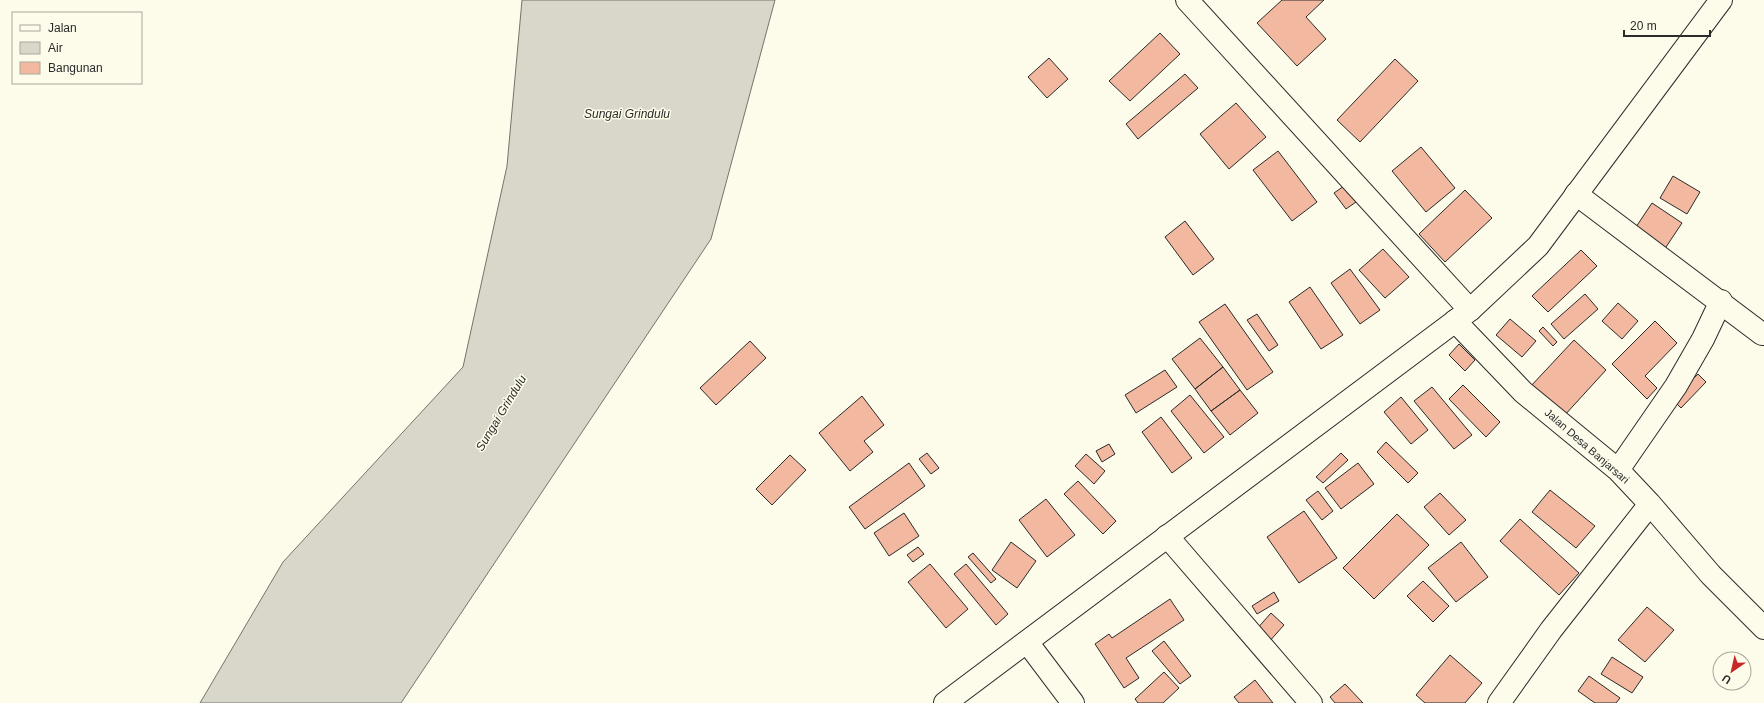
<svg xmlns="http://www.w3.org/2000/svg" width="1764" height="703" font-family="Arial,sans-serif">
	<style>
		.water { fill: #d8d7c9; stroke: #74746e }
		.building { fill: #f2b8a0; stroke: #2b2b2b }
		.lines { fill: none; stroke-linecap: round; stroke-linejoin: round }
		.minor-casing { stroke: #2b2b2b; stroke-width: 24 }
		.major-casing { stroke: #2b2b2b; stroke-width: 24 }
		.minor { stroke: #fdfbea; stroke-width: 22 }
		.major { stroke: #fdfbea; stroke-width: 22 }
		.labels { text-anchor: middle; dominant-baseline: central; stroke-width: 3; stroke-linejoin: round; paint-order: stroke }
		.street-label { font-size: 11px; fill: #2b2b2b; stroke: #fdfbea }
		.water-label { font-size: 12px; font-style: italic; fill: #2b2b2b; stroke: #fdfbea }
	</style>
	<rect width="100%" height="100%" fill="#fdfbea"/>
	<!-- water -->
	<path class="water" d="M522,0H775L711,239L401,703H200L283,562L463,367L507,166Z"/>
	<!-- building -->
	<path class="building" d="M1282,0H1324L1306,17L1326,39L1297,66L1257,23Z
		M1160,33L1180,54L1130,101L1109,81Z
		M1049,58L1068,79L1047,98L1028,77Z
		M1395,59L1418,81L1360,142L1337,120Z
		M1185,74L1198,88L1138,139L1126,124Z
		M1236,103L1266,137L1229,169L1200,134Z
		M1421,147L1455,188L1426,212L1392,171Z
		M1278,151L1317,202L1292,221L1253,170Z
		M1673,176L1700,192L1687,214L1660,198Z
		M1344,186L1356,202L1346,209L1334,193Z
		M1465,190L1492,218L1445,262L1419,234Z
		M1652,203L1682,223L1664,250L1634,230Z
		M1185,221L1214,259L1193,275L1165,237Z
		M1383,249L1409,277L1385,298L1359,270Z
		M1581,250L1597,266L1548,312L1532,296Z
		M1350,269L1380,310L1360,324L1331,283Z
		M1310,287L1343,335L1321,349L1289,302Z
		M1585,294L1598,309L1564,339L1551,324Z
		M1618,303L1638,321L1622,339L1602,321Z
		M1225,304L1273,372L1247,390L1199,322Z
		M1257,314L1278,345L1269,351L1247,320Z
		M1510,319L1536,341L1522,357L1496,335Z
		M1655,321L1677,343L1645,376L1657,388L1647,399L1612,364Z
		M1543,327L1557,342L1553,346L1539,331Z
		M1200,338L1223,367L1195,389L1172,359Z
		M1574,340L1606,370L1563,417L1530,387Z
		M750,341L766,358L716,405L700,388Z
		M1459,344L1475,360L1465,371L1449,355Z
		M1223,367L1240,390L1211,411L1195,389Z
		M1165,370L1177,387L1136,413L1125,395Z
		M1698,374L1706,382L1681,408L1672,399Z
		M1463,385L1500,422L1486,437L1449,399Z
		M1432,387L1472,435L1454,449L1414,401Z
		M1240,390L1258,413L1230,435L1211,411Z
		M1190,395L1224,437L1204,453L1171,411Z
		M862,396L884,425L864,441L873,452L850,471L819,433Z
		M1401,397L1428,430L1411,444L1384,412Z
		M1161,417L1192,458L1172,473L1142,432Z
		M1386,442L1418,473L1408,483L1377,452Z
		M1109,444L1115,454L1102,462L1096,451Z
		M927,453L939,468L931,474L919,459Z
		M1341,453L1348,460L1323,483L1316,477Z
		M1086,454L1105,471L1094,484L1075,466Z
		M790,455L806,470L772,505L756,489Z
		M909,463L925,486L865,529L849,507Z
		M1358,463L1374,484L1341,509L1325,488Z
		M1078,481L1116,521L1103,534L1064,494Z
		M1550,490L1595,526L1576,548L1532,512Z
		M1318,491L1333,511L1322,520L1306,500Z
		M1440,493L1466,520L1449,535L1424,507Z
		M1046,499L1075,535L1047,557L1019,520Z
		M1304,511L1337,558L1299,583L1267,537Z
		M904,513L919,536L889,556L874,533Z
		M1397,514L1429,545L1374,599L1343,568Z
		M1520,519L1579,573L1559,595L1500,541Z
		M1011,542L1036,561L1017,588L992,570Z
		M1461,542L1488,577L1456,602L1428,568Z
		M918,547L924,554L913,562L907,555Z
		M973,553L996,579L991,583L968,557Z
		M930,564L968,609L946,628L908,582Z
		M966,564L1008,614L996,625L954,574Z
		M1423,581L1449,606L1433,622L1407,596Z
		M1274,592L1279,601L1257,614L1252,606Z
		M1170,599L1184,620L1126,658L1139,678L1124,688L1095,644L1109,634L1112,638Z
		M1647,607L1674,630L1645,662L1618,640Z
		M1271,613L1284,625L1268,643L1255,631Z
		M1164,641L1191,676L1180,684L1152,651Z
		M1450,655L1482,683L1465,703H1425L1416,695Z
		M1612,657L1643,677L1632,693L1601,674Z
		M1164,672L1179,688L1163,703H1138L1135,699Z
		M1589,676L1620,698L1616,703H1595L1578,691Z
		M1255,680L1273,703H1239L1234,697Z
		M1345,684L1363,703H1335L1330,697Z"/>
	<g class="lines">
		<defs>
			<path id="minor" d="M1187,0L1470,310
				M1576,194L1762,334
				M1455,321L1523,392L1618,470L1650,504L1711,575L1764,628
				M1618,470L1676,386L1703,339L1721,301
				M1167,536L1311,703
				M1027,642L1073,703
				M1499,703L1551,630L1650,504"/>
			<path id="major" d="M945,703L1470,310L1538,246L1721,0"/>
		</defs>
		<!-- minor casing -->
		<use href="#minor" class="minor-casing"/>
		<!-- major casing -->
		<use href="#major" class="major-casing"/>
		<!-- minor -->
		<use href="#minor" class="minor"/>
		<!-- major -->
		<use href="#major" class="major"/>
	</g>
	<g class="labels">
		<!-- street labels -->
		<g class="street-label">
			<text transform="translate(1587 446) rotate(41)">Jalan Desa Banjarsari</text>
		</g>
		<!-- water labels -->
		<g class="water-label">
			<text x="627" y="114">Sungai Grindulu</text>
			<text transform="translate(501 413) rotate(-59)">Sungai Grindulu</text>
		</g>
	</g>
	<!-- legend -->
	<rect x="12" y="12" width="130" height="72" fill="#fdfbea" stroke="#a9a89e"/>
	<rect x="20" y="25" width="20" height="6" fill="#fdfbea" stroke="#a9a89e"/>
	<text x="48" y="32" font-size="12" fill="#2b2b2b">Jalan</text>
	<rect x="20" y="42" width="20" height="12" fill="#d8d7c9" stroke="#a9a89e"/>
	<text x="48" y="52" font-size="12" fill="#2b2b2b">Air</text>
	<rect x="20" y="62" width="20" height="12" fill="#f2b8a0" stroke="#a9a89e"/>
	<text x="48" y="72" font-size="12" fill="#2b2b2b">Bangunan</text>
	<!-- north arrow -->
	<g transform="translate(1732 671) rotate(214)"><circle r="19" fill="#fdfbea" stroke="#a9a89e"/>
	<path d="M0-3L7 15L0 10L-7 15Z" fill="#c62828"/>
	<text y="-6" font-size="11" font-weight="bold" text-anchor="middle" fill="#2b2b2b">U</text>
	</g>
	<!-- scale -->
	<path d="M1624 30v6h86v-6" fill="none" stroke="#2b2b2b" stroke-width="2"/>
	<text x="1630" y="30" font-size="12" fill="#2b2b2b" stroke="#fdfbea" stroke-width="3" paint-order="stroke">20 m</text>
</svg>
